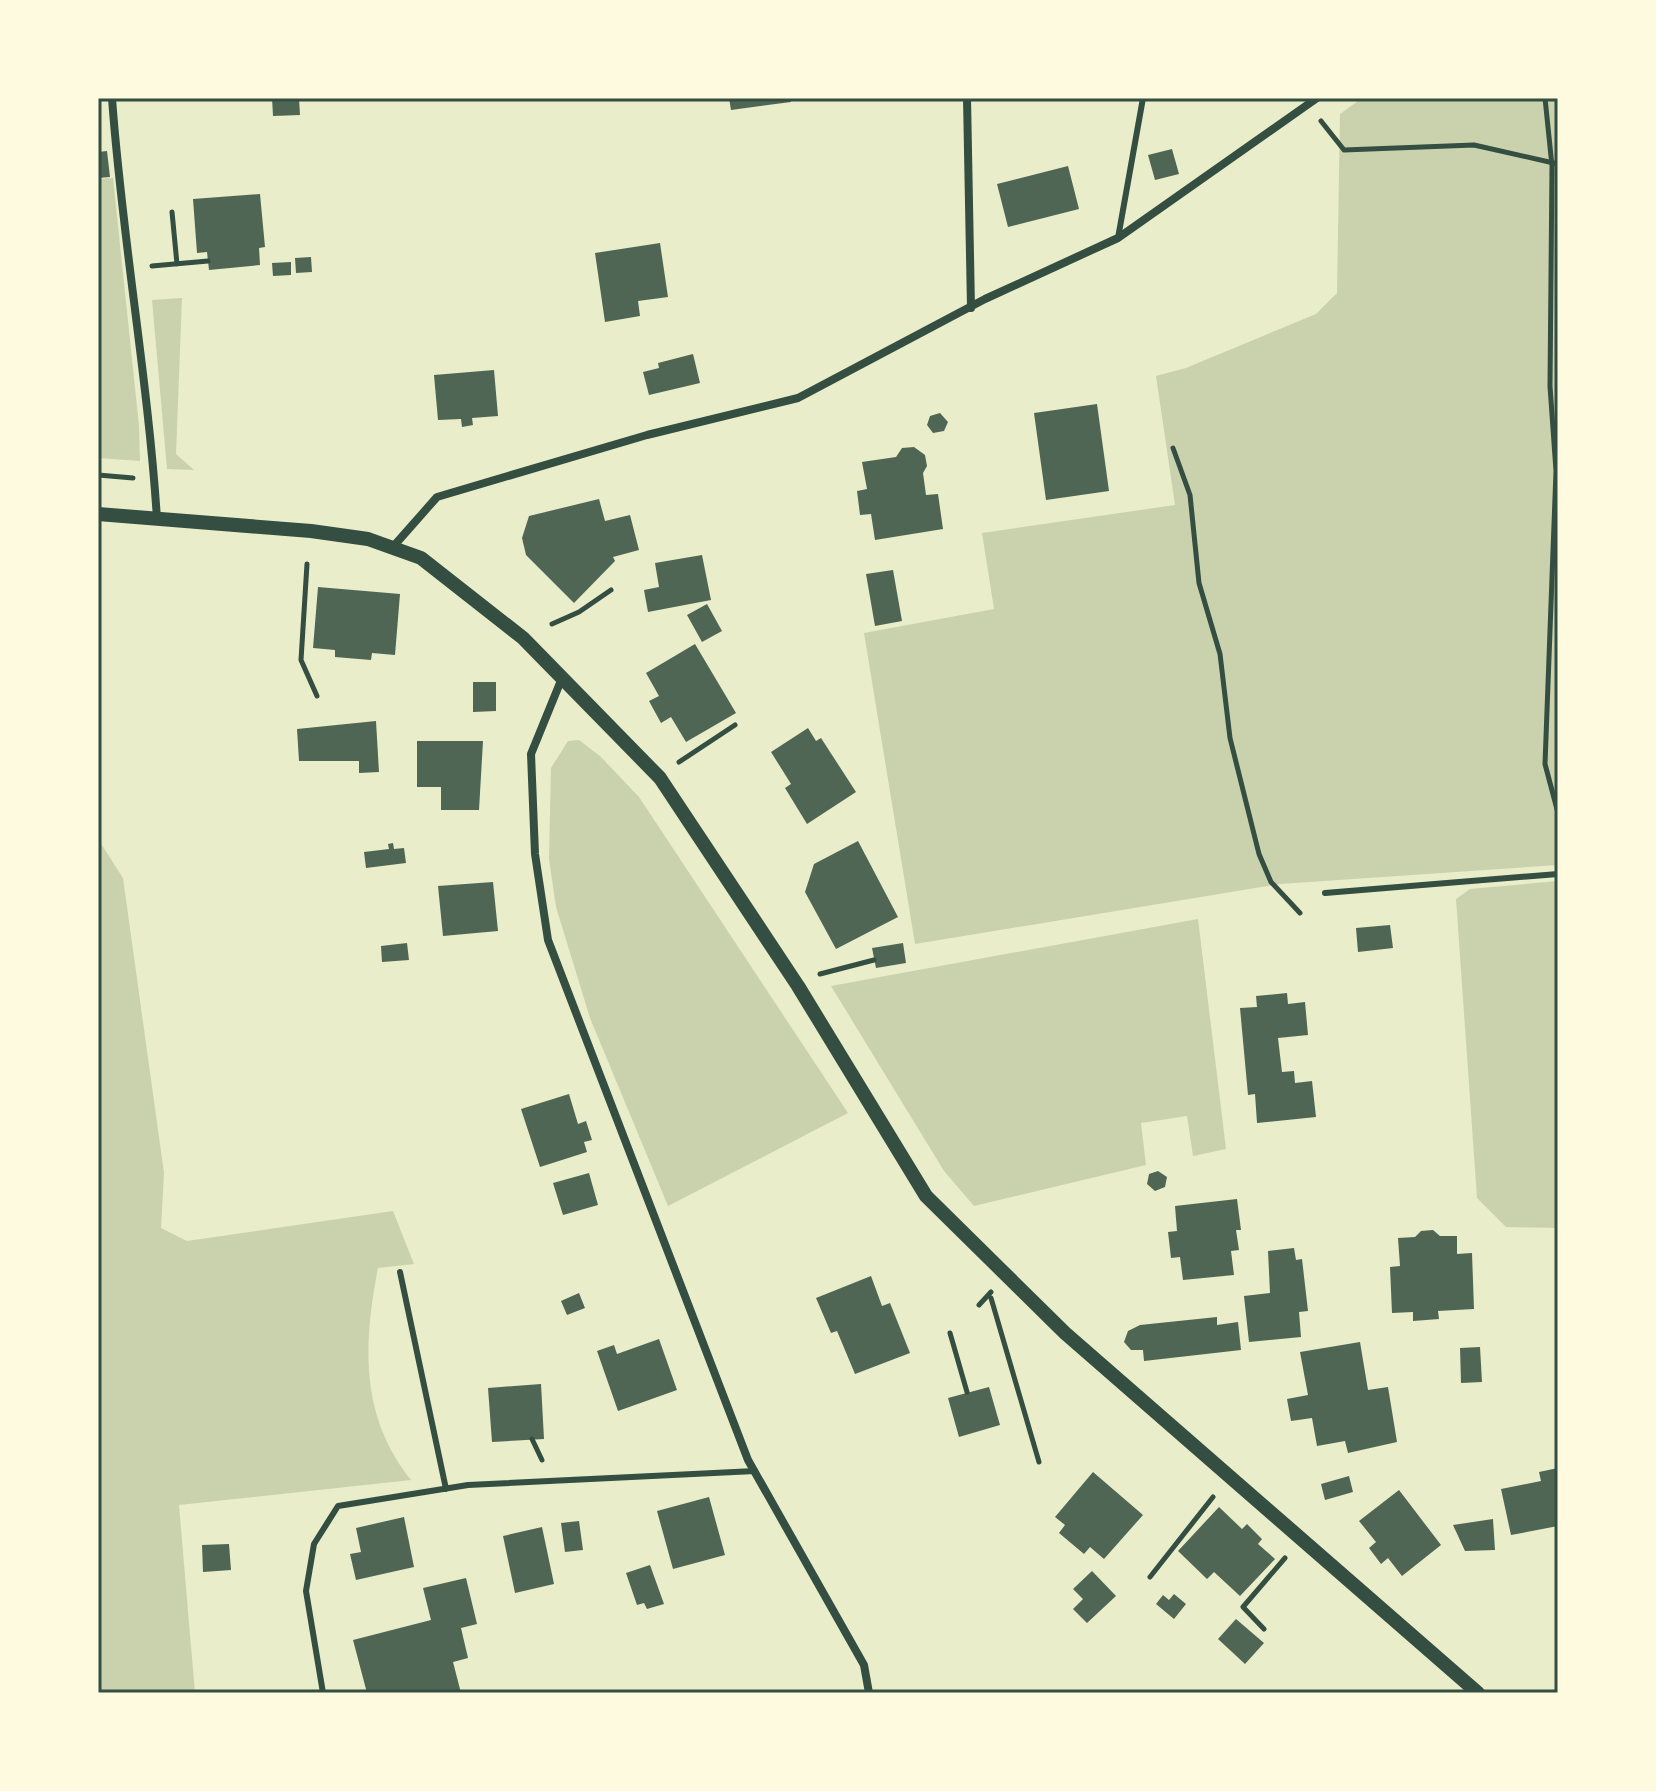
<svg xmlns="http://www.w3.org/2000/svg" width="1656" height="1791" font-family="'PT Sans Narrow',sans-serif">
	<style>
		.green { fill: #cad2ad }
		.building { fill: #4f6655 }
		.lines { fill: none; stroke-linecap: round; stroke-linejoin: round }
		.path { stroke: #344e41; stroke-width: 5 }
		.service { stroke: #344e41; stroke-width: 6 }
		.minor { stroke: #344e41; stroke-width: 8 }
		.tertiary { stroke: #344e41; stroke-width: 14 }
		.neatline { fill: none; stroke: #344e41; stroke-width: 3 }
	</style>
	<rect width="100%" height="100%" fill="#e9edc9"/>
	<!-- green -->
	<path class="green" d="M1362,98H1558V865L1280,884L915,944L864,633L994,609L982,533L1175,505L1156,376L1186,368L1316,314L1337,293L1340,114Z
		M113,178L139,426L140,461L98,458V179Z
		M182,298L176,454L194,470L167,469L152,300Z
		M579,740L600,756L639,797L848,1113L668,1206L590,1018L556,907L549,859L551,768L568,741Z
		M98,839L123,878L164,1173L161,1228L187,1241L393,1211L414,1264L378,1268C363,1345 360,1416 411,1480L179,1505L195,1693H98Z
		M1558,881V1228L1506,1227L1477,1198L1456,899L1470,889Z
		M1198,919L1226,1149L1193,1156L1187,1116L1141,1123L1146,1165L974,1206L944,1171L831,986Z"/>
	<!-- building -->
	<path class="building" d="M272,98H299L300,115L273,116Z
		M729,98H790L791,102L731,110Z
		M1172,149L1179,174L1155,180L1148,155Z
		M107,151L110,177L98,178V152Z
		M1068,166L1079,209L1008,227L997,184Z
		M260,194L265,247L259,248L260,265L209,270L207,252L197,253L193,199Z
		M660,243L668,297L638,301L640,316L605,322L595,253Z
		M311,257L312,272L296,273L295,258Z
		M291,262V275L273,276L272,263Z
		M693,354L700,383L649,395L643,372L659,368L658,363Z
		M494,370L498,416L472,418L473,425L462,427L461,419L438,420L434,375Z
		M1097,404L1109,491L1046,500L1034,413Z
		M940,413L948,422L944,431L933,433L927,425L930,416Z
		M914,447L925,455L927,466L923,473L926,495L938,494L943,529L875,540L871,514L860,515L857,491L867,489L862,462L896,457L902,448Z
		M599,499L605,521L630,515L639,550L613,557L615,561L574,603L526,555L522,538L529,516Z
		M702,555L711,600L648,612L644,590L659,587L655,563Z
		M893,570L902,621L875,626L866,574Z
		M318,587L400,594L395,655L372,653L371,660L335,657V650L313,648Z
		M707,604L722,631L702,642L687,615Z
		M695,644L736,713L686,742L671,717L661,723L649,701L659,696L646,673Z
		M473,682H496V711L473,712Z
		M376,721L379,772L359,773V761H299L297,729Z
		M808,728L816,741L821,738L856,792L807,824L785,788L791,784L771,752Z
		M417,741H483L479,810H441V787H417Z
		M858,841L898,917L836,949L805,892L814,864Z
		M393,843L394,849L404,848L406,863L366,868L364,852L389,849L388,844Z
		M493,882L498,931L443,936L438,886Z
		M1390,925L1393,948L1358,952L1356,928Z
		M407,943L409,960L382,962L381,946Z
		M903,943L906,963L876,968L872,948Z
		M1287,993L1288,1004L1305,1002L1308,1035L1278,1038L1282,1072L1294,1071L1295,1083L1312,1081L1316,1117L1257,1123L1255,1094L1248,1095L1240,1008L1257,1007L1256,996Z
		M569,1094L578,1124L586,1121L592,1140L584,1142L587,1152L540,1167L521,1109Z
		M1158,1171L1167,1177L1165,1187L1155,1191L1147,1184L1149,1174Z
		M589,1173L598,1205L563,1215L553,1183Z
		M1237,1199L1241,1230H1236L1239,1250L1231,1251L1234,1275L1183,1280L1180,1257L1171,1258L1168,1232L1177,1231L1175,1206Z
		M1433,1230L1440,1236H1457V1254L1472,1253L1474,1309L1438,1311L1439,1319L1413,1321V1312L1392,1313L1390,1267L1400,1266L1398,1238L1415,1237L1421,1231Z
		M1294,1248L1296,1260L1302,1259L1308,1311L1299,1312L1301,1337L1249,1342L1244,1296L1270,1293L1268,1251Z
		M871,1276L882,1306L890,1303L910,1353L855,1374L837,1331L831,1333L816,1298Z
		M579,1293L585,1308L567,1315L561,1301Z
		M1217,1317V1325L1238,1322L1241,1350L1144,1361L1143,1350H1131L1124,1342L1128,1331L1140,1325Z
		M659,1339L677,1390L618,1411L597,1351L614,1345L617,1354Z
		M1360,1342L1368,1390L1388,1387L1397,1442L1348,1453L1345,1441L1317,1446L1312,1418L1291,1421L1287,1399L1308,1395L1300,1352Z
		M1480,1347L1482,1382L1461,1383L1460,1348Z
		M541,1384L544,1439L492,1442L488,1388Z
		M989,1387L1000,1425L959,1437L948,1398Z
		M1558,1468V1526L1511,1535L1501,1489L1541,1481L1539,1472Z
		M1093,1472L1143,1515L1104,1559L1090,1547L1084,1554L1059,1533L1065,1525L1055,1517Z
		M1349,1476L1353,1492L1325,1500L1321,1484Z
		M1399,1490L1441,1545L1402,1576L1388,1558L1381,1564L1369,1548L1376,1542L1359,1521Z
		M709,1497L725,1555L673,1569L657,1511Z
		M1219,1507L1242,1529L1247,1524L1262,1539L1258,1544L1275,1559L1240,1596L1214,1572L1207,1579L1178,1551Z
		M404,1517L414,1567L356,1580L350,1554L361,1552L356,1528Z
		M1493,1519L1495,1550L1465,1551L1453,1525Z
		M579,1521L583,1550L565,1552L561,1523Z
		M542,1527L554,1584L515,1593L503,1536Z
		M229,1544L231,1570L203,1572L202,1545Z
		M650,1565L664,1604L647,1609L644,1603L637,1605L626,1573Z
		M1092,1571L1116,1596L1087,1623L1073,1609L1083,1599L1073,1589Z
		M466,1578L477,1624L461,1628L468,1658L453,1662L461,1693H367L353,1640L431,1620L423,1588Z
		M1174,1594L1186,1604L1174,1619L1156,1604L1163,1595L1169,1600Z
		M1236,1619L1264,1643L1245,1664L1218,1639Z"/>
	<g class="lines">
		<!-- path -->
		<path class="path" d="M1545,98L1552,166L1550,386L1556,471L1545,764L1558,813
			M1321,121L1344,150L1474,145L1558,164
			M172,212L177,264
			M152,266L208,261
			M1173,448L1190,495L1199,583L1220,654L1230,738L1259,854L1271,882L1300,913
			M98,475L133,478
			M307,564L301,660L317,696
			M552,624L579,612L611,590
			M679,762L735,725
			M820,974L874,960
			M991,1298L1039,1462
			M979,1305L991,1292
			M950,1333L967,1392
			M532,1439L542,1460
			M1150,1577L1213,1497
			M1264,1629L1243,1607L1285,1558"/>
		<!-- service -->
		<path class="service" d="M1118,238L1143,98
			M1325,893L1558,874
			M400,1272L446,1489
			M323,1693L306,1591L314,1544L338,1506L468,1485L755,1471"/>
		<!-- minor -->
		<path class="minor" d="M112,98C122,239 148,378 157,519
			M967,98L971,308
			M392,548L437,497L647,435L798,398L985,299L1118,238L1317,98
			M562,678L531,754L535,854L548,940L748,1460L864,1665L869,1693"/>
		<!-- tertiary -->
		<path class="tertiary" d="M98,514L311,531L368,539L421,558L523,638L660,778L798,986L926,1196L1065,1333L1478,1693"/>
	</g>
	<!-- border -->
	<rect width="1656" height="1791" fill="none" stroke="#fefae0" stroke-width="200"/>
	<rect x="100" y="100" width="1456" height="1591" class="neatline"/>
</svg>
